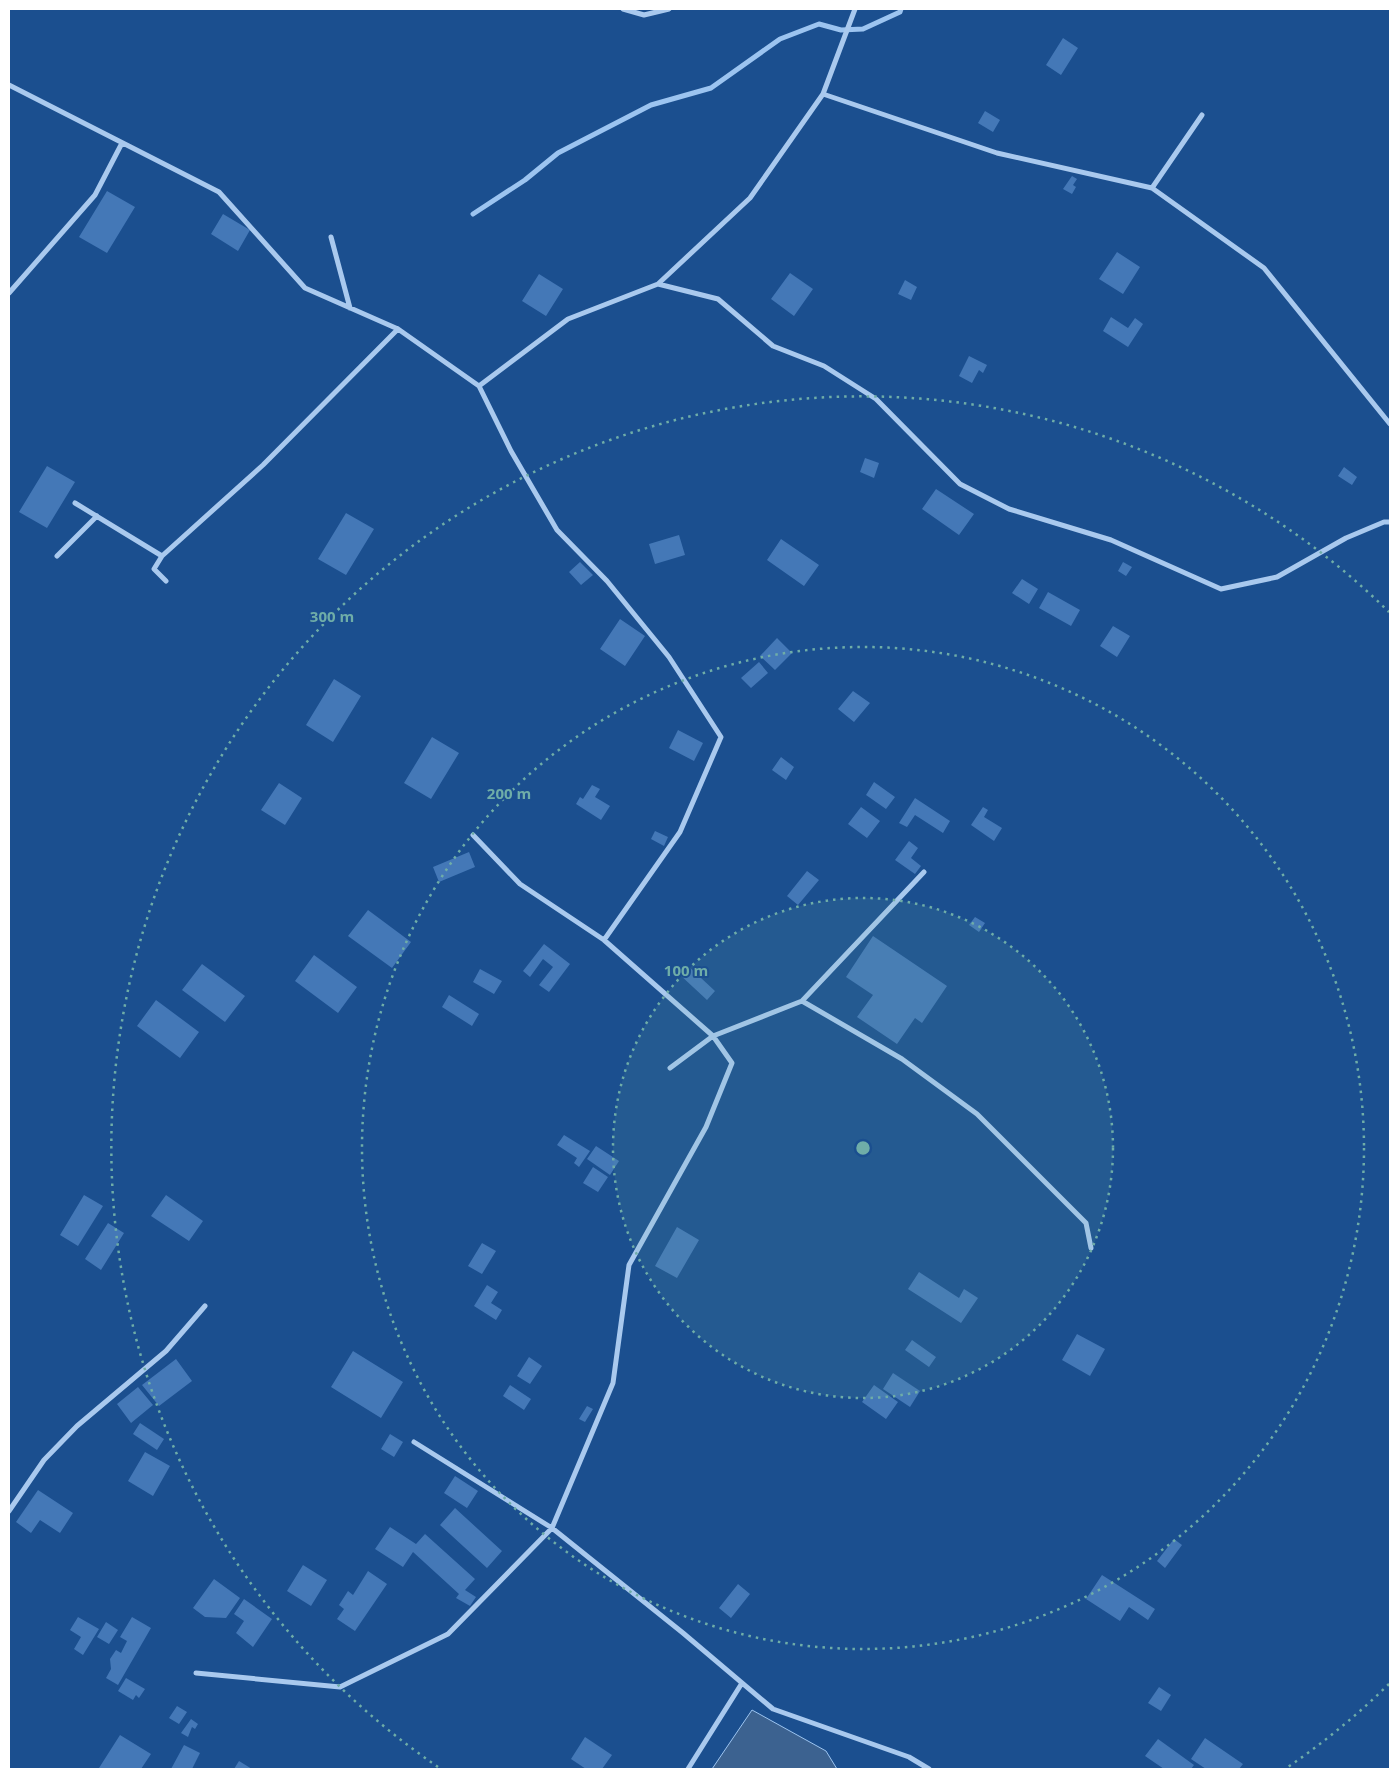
<svg xmlns="http://www.w3.org/2000/svg" width="1399" height="1778" font-family="'Open Sans',sans-serif">
	<style>
		.water { fill: #3c6290; stroke: #9cc4f0 }
		.lines { fill: none; stroke-linecap: round; stroke-linejoin: round }
		.stream { stroke: #9cc4f0; stroke-width: 5 }
		.building { fill: #4478b7 }
		.street { stroke: #a9c9ee; stroke-width: 5 }
		.ring { fill: none; stroke: #6fada8; stroke-width: 2.5; stroke-dasharray: 2.5 5 }
		.centre { fill: #6fada8; stroke: #1b4f8f; stroke-width: 2.5 }
		.ring-label { font-size: 15px; text-anchor: middle; font-weight: bold; fill: #6fada8; stroke: #1b4f8f; stroke-width: 4; stroke-linejoin: round; paint-order: stroke }
	</style>
	<rect width="100%" height="100%" fill="#1b4f8f"/>
	<!-- water -->
	<path class="water" d="M752,1710L826,1751L837,1769H712Z"/>
	<g class="lines">
		<!-- stream -->
		<path class="stream" d="M473,214L525,180L558,153L651,105L711,88L780,39L819,24L841,30L863,29L900,12L901,9"/>
	</g>
	<!-- building -->
	<path class="building" d="M1063,38L1078,48L1061,75L1046,65Z
		M985,111L1000,120L993,132L978,123Z
		M1072,176L1077,179L1073,185L1076,187L1072,194L1063,189Z
		M107,191L135,207L107,253L79,237Z
		M223,214L250,230L238,251L211,234Z
		M1117,252L1140,267L1123,294L1099,279Z
		M790,273L813,289L794,316L771,299Z
		M539,274L563,289L546,316L522,301Z
		M905,280L917,287L911,300L898,294Z
		M1111,317L1128,328L1135,318L1143,324L1128,347L1103,331Z
		M969,356L987,365L983,373L979,370L972,383L959,376Z
		M865,458L879,463L874,478L860,472Z
		M47,466L75,482L47,528L19,512Z
		M1344,467L1357,477L1352,485L1338,476Z
		M936,489L974,514L959,535L922,509Z
		M346,513L374,529L346,575L318,559Z
		M679,535L685,555L655,564L649,544Z
		M781,539L819,565L804,586L767,560Z
		M580,562L593,575L581,585L569,572Z
		M1123,562L1132,567L1126,576L1118,571Z
		M1022,579L1038,589L1029,604L1012,593Z
		M1048,592L1080,610L1071,626L1039,608Z
		M620,619L645,636L625,666L600,649Z
		M1113,626L1130,636L1117,657L1100,646Z
		M777,638L792,653L775,670L760,656Z
		M759,662L768,673L751,688L741,678Z
		M334,679L361,696L333,742L306,725Z
		M853,691L870,703L854,722L838,709Z
		M678,730L703,743L694,761L669,748Z
		M432,737L459,753L431,799L404,783Z
		M781,757L794,767L786,780L772,770Z
		M874,782L895,797L886,809L866,795Z
		M279,783L302,798L285,825L261,810Z
		M592,785L600,789L595,797L610,806L601,820L576,804L580,797L583,799Z
		M915,798L950,821L943,833L915,815L907,827L899,823Z
		M861,807L880,821L867,838L848,824Z
		M983,807L988,810L984,817L1002,828L994,841L971,825Z
		M655,831L668,837L664,846L651,839Z
		M909,841L918,848L911,858L921,866L915,874L895,860Z
		M469,852L475,867L439,882L433,867Z
		M807,871L819,880L798,905L787,896Z
		M368,910L411,942L392,968L348,936Z
		M975,917L985,923L979,932L969,925Z
		M873,936L947,986L922,1023L915,1018L897,1044L857,1017L873,995L846,977Z
		M544,944L570,964L549,992L539,985L553,967L543,959L530,977L523,971Z
		M314,955L357,987L338,1013L295,981Z
		M202,964L245,996L225,1022L182,990Z
		M687,965L715,991L707,1000L679,974Z
		M480,969L502,981L494,994L473,982Z
		M449,995L479,1014L472,1026L442,1007Z
		M156,1000L199,1032L180,1058L137,1026Z
		M564,1135L590,1151L579,1167L574,1163L577,1158L557,1145Z
		M596,1146L619,1161L610,1175L587,1159Z
		M593,1167L608,1177L598,1192L583,1183Z
		M84,1195L103,1206L78,1246L60,1235Z
		M166,1195L203,1221L189,1241L151,1216Z
		M108,1223L124,1233L101,1270L85,1259Z
		M677,1227L699,1240L677,1278L655,1266Z
		M482,1243L496,1251L482,1274L468,1266Z
		M919,1272L959,1298L964,1289L978,1298L961,1323L908,1289Z
		M487,1285L498,1292L491,1303L502,1310L496,1320L474,1306Z
		M1077,1334L1105,1349L1090,1376L1062,1360Z
		M912,1340L936,1357L929,1367L905,1350Z
		M353,1351L403,1382L381,1418L331,1387Z
		M529,1357L542,1366L530,1384L517,1376Z
		M176,1359L192,1381L159,1406L142,1385Z
		M893,1373L920,1391L910,1407L883,1389Z
		M510,1385L531,1399L524,1410L503,1396Z
		M874,1385L898,1402L886,1419L862,1402Z
		M138,1387L153,1405L131,1423L117,1404Z
		M587,1406L593,1409L585,1422L579,1419Z
		M140,1423L164,1439L157,1450L133,1434Z
		M390,1434L403,1442L394,1457L381,1449Z
		M145,1452L170,1466L153,1496L128,1481Z
		M455,1476L478,1491L467,1508L444,1493Z
		M38,1490L73,1513L60,1533L40,1520L31,1533L16,1522Z
		M455,1508L502,1551L487,1568L440,1525Z
		M390,1527L416,1544L425,1534L475,1579L465,1590L476,1597L470,1606L456,1598L459,1594L413,1552L403,1567L375,1549Z
		M1174,1539L1182,1545L1165,1568L1157,1561Z
		M303,1565L327,1580L311,1606L287,1591Z
		M368,1571L387,1584L355,1631L337,1619L344,1609L339,1605L348,1591L353,1595Z
		M1102,1575L1155,1609L1148,1620L1129,1607L1120,1621L1086,1599Z
		M214,1579L240,1598L226,1618L205,1617L193,1608Z
		M738,1584L750,1594L731,1618L719,1608Z
		M244,1599L272,1619L253,1647L236,1633L244,1621L234,1614Z
		M78,1617L99,1629L83,1655L74,1649L81,1637L70,1630Z
		M132,1617L151,1628L118,1685L106,1678L111,1669L110,1659L116,1650L121,1653L127,1641L120,1637Z
		M106,1622L118,1630L109,1644L97,1637Z
		M126,1678L145,1689L139,1698L136,1695L133,1700L118,1691Z
		M1159,1687L1171,1695L1161,1711L1148,1703Z
		M177,1706L187,1712L179,1724L169,1718Z
		M191,1719L198,1724L195,1729L192,1727L188,1737L181,1733Z
		M120,1735L151,1754L141,1769L99,1768Z
		M585,1737L612,1755L602,1769H586L571,1759Z
		M1205,1738L1243,1764L1239,1769H1206L1191,1759Z
		M1158,1739L1194,1765L1191,1769H1164L1145,1756Z
		M184,1745L200,1753L192,1769H171Z
		M239,1761L252,1769H234Z"/>
	<g class="lines">
		<!-- street -->
		<path class="street" d="M623,9L644,15L669,9
			M9,85L219,192L305,288L398,329L479,386L511,451L557,530L607,581L669,657L721,737L680,832L604,940
			M823,94L855,9
			M1152,188L1202,115
			M331,237L350,308
			M658,284L718,299L773,346L824,366L876,399L960,484L1009,509L1111,540L1221,589L1277,577L1346,538L1384,522H1390
			M9,293L95,195L122,143
			M479,386L568,319L658,284L750,198L823,94L997,153L1152,188L1264,268L1390,424
			M75,503L162,556L263,465L398,329
			M57,556L97,516
			M162,556L154,569L166,581
			M924,872L802,1001L902,1059L977,1114L1086,1223L1091,1248
			M670,1068L713,1036L802,1001
			M414,1442L552,1528L613,1383L629,1265L706,1127L732,1063L713,1036L604,940L520,884L473,835
			M9,1511L44,1460L77,1426L166,1351L205,1306
			M196,1673L340,1687L448,1634L552,1528L683,1633L773,1709L909,1757L929,1769
			M688,1769L742,1683"/>
	</g>
	<!-- distance rings -->
	<circle cx="863" cy="1148" r="250" fill="#6fada8" fill-opacity=".12"/>
	<g class="ring">
		<circle cx="863" cy="1148" r="250"/>
		<circle cx="863" cy="1148" r="501"/>
		<path d="M1389 1684A751 751 0 0 1 1288 1767M438 1767A751 751 0 1 1 1389 612"/>
	</g>
	<circle cx="863" cy="1148" r="8" class="centre"/>
	<g class="ring-label">
		<text x="332" y="622">300 m</text>
		<text x="509" y="799">200 m</text>
		<text x="686" y="976">100 m</text>
	</g>
	<!-- border -->
	<rect width="1399" height="1778" fill="none" stroke="#ffffff" stroke-width="20"/>
</svg>
